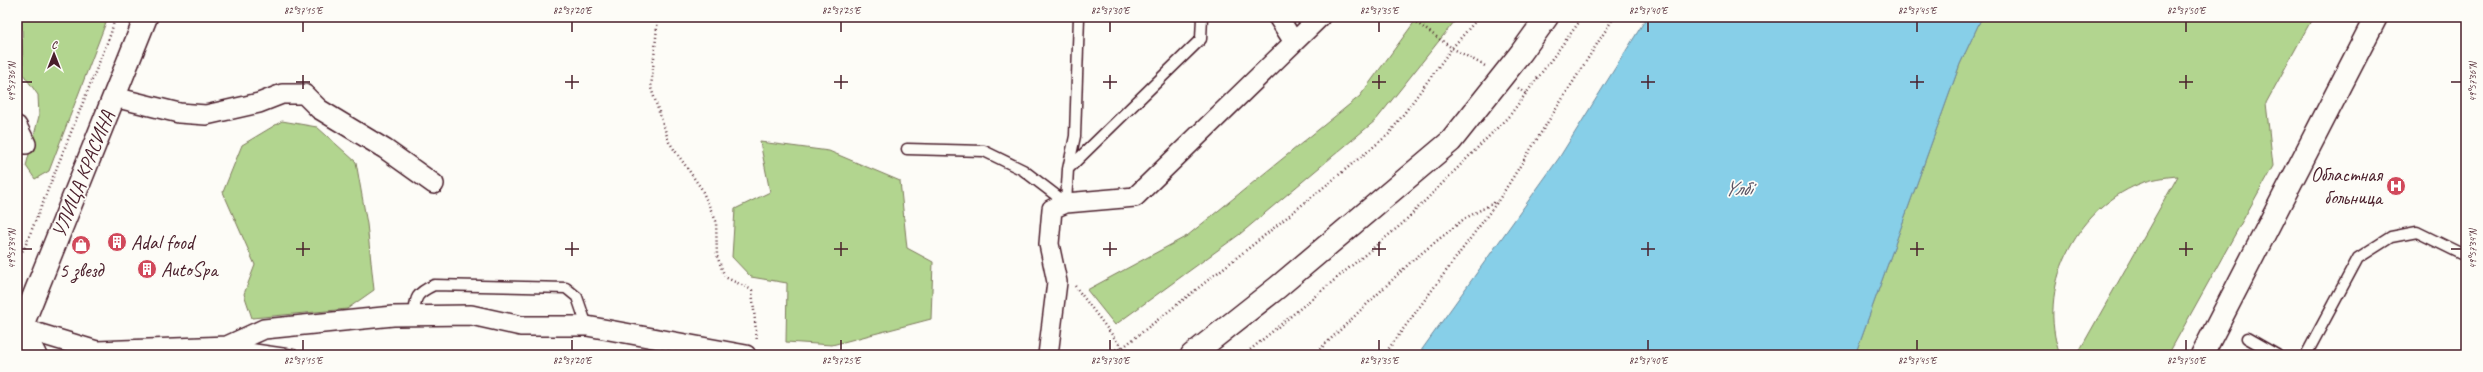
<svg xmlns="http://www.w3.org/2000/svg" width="2483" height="372" font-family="Caveat,sans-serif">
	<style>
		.green { fill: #b2d58f; stroke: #7e7a5d }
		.water { fill: #87cfe8; stroke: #6f899c }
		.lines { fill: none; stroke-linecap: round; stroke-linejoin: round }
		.lane-casing { stroke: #4a1f2b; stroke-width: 13 }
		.street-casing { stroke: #4a1f2b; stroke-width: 22 }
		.secondary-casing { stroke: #4a1f2b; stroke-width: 25 }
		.path { stroke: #4a1f2b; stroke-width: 2.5; stroke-dasharray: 1 3; stroke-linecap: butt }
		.lane { stroke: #fdfcf7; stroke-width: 10 }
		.street { stroke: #fdfcf7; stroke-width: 19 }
		.secondary { stroke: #fdfcf7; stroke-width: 22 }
		.ticks { fill: none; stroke: #4a1f2b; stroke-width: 1.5 }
		.labels { text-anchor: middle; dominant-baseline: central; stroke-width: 3.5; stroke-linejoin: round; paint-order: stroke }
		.street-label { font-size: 20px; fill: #4a1f2b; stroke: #fdfcf7 }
		.poi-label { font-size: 20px; fill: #4a1f2b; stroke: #fdfcf7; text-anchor: start }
		.water-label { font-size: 21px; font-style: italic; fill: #5c5464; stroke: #fdfcf7 }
		.neatline { fill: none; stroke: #4a1f2b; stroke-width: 1.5 }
		.ticks-label { font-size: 10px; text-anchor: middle; fill: #4a1f2b }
	</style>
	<rect width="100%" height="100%" fill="#fdfcf7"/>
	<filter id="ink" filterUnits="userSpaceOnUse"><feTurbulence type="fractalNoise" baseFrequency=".025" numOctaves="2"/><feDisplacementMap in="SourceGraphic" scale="8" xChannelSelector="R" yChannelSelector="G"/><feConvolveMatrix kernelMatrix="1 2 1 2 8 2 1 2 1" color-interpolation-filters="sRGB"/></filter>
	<g filter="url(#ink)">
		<!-- green -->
		<path class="green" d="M17,17H108L49,171L35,179L26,166L39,116L38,95L23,74L22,21L17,20Z
			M1418,17H1458L1376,120L1240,234L1115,325L1087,290L1187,236L1360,96Z
			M1982,17H2313L2266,103L2273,166L2168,355H2077L2178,176C2165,177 2151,179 2139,184C2075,210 2036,289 2060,355H1855L1960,64Z
			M17,23H20L17,74Z
			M282,121L317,127L356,162L367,224L374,290L347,309L252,318L244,294L255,265L223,192L242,145Z
			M760,142L829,151L900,181L907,248L933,262L931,319L832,345L786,342L787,283L751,277L732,257L735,209L770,192Z"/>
		<!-- water -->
		<path class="water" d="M1647,17H1982L1960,64L1855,355H1418L1559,158Z"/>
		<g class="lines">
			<defs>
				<path id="lane" d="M907,149L984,151L1023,170L1066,203
					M1068,169L1201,39L1202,17
					M1066,203L1068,169L1075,136L1079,17
					M415,316C414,297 417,293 434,285L566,288L577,297L587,326
					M2247,338L2277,355
					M231,346L293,355
					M2306,355L2358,258L2391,237L2417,232L2466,256"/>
				<path id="street" d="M1278,17L1294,42
					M114,97L179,113L206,115L259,103L282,94H304L319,109L385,149L434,184
					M17,126L26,144
					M21,328L97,351L227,346L264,329L393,316L471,315L521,326H587L746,355
					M1048,355L1057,282L1049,244L1052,209L1066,203L1135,197L1320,17"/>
				<path id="secondary" d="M21,328L35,355
					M17,329L21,328L146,17
					M1192,355L1278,287L1451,141L1521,53L1547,17
					M2202,355L2376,17"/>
			</defs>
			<!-- lane casing -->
			<use href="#lane" class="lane-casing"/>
			<!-- street casing -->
			<use href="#street" class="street-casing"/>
			<!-- secondary casing -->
			<use href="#secondary" class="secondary-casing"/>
			<!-- path -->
			<path class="path" d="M658,17L651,88L669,142L701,188L716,221L717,256L725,277L752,290L757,341
				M1410,18L1452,48L1485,66
				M1518,88L1526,94
				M17,257L24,249L111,33L115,17
				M1075,286L1122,348L1113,355
				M1088,355L1122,348L1259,240L1389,134L1452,48L1479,17
				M1244,355L1402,224L1510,115L1583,17
				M1314,355L1413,260L1464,219L1497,201
				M1384,355L1498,201L1614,17"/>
			<!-- lane -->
			<use href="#lane" class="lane"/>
			<!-- street -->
			<use href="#street" class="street"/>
			<!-- secondary -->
			<use href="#secondary" class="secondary"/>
		</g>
	</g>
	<!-- ticks -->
	<path class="ticks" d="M303,22V32M572,22V32M841,22V32M1110,22V32M1379,22V32M1648,22V32M1917,22V32M2186,22V32M303,75V89M572,75V89M841,75V89M1110,75V89M1379,75V89M1648,75V89M1917,75V89M2186,75V89M22,82H32M296,82H310M565,82H579M834,82H848M1103,82H1117M1372,82H1386M1641,82H1655M1910,82H1924M2179,82H2193M2451,82H2461M303,242V256M572,242V256M841,242V256M1110,242V256M1379,242V256M1648,242V256M1917,242V256M2186,242V256M22,249H32M296,249H310M565,249H579M834,249H848M1103,249H1117M1372,249H1386M1641,249H1655M1910,249H1924M2179,249H2193M2451,249H2461M303,340V350M572,340V350M841,340V350M1110,340V350M1379,340V350M1648,340V350M1917,340V350M2186,340V350"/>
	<!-- icons -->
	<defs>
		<symbol id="hospital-disc" viewBox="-11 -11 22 22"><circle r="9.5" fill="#d1495b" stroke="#fdfcf7"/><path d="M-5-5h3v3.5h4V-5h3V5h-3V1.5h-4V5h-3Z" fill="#fff"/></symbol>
		<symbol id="building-disc" viewBox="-11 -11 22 22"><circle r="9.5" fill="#d1495b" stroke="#fdfcf7"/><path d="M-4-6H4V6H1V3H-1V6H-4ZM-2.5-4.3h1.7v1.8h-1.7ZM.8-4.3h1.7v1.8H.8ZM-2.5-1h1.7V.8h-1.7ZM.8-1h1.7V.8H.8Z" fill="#fff"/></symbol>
		<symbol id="shop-disc" viewBox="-11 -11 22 22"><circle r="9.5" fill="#d1495b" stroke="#fdfcf7"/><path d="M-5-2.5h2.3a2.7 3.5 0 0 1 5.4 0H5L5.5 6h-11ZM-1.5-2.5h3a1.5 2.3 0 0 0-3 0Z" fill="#fff"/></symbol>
	</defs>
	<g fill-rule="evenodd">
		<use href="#hospital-disc" x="2385" y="175" width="22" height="22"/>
		<use href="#building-disc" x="106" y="231" width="22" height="22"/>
		<use href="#shop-disc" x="70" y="234" width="22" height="22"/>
		<use href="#building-disc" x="136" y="258" width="22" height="22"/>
	</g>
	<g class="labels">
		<!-- street labels -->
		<g class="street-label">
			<text transform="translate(83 174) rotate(-68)">УЛИЦА КРАСИНА</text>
		</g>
		<!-- poi labels -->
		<g class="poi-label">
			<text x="2382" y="174" text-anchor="end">Областная<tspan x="2382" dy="23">больница</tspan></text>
			<text x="131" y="242">Adal food</text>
			<text x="161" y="269">AutoSpa</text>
			<text x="81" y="270" text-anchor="middle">5 звезд</text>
		</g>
		<!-- water labels -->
		<g class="water-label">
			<text x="1738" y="188">Үлбі</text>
		</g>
	</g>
	<!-- margin -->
	<rect width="2483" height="372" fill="none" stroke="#fdfcf7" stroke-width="44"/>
	<!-- north arrow -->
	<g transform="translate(54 54)" stroke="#fdfcf7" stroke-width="3" paint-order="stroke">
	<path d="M0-3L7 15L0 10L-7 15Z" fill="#4a1f2b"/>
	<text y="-6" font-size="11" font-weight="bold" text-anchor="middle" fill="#4a1f2b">С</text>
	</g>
	<rect x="22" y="22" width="2439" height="328" class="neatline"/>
	<g class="ticks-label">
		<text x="303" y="14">82°37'15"E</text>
		<text x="572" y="14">82°37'20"E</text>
		<text x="841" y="14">82°37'25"E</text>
		<text x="1110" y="14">82°37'30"E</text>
		<text x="1379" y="14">82°37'35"E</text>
		<text x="1648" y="14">82°37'40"E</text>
		<text x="1917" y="14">82°37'45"E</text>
		<text x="2186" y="14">82°37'50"E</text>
		<text transform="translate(11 82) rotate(-90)" y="4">49°57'36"N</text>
		<text transform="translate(2472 82) rotate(-90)" y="4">49°57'36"N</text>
		<text transform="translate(11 249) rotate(-90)" y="4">49°57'34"N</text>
		<text transform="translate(2472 249) rotate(-90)" y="4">49°57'34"N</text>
		<text x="303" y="364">82°37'15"E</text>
		<text x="572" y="364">82°37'20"E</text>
		<text x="841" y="364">82°37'25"E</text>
		<text x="1110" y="364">82°37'30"E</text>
		<text x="1379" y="364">82°37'35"E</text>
		<text x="1648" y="364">82°37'40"E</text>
		<text x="1917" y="364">82°37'45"E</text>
		<text x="2186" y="364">82°37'50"E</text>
	</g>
</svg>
